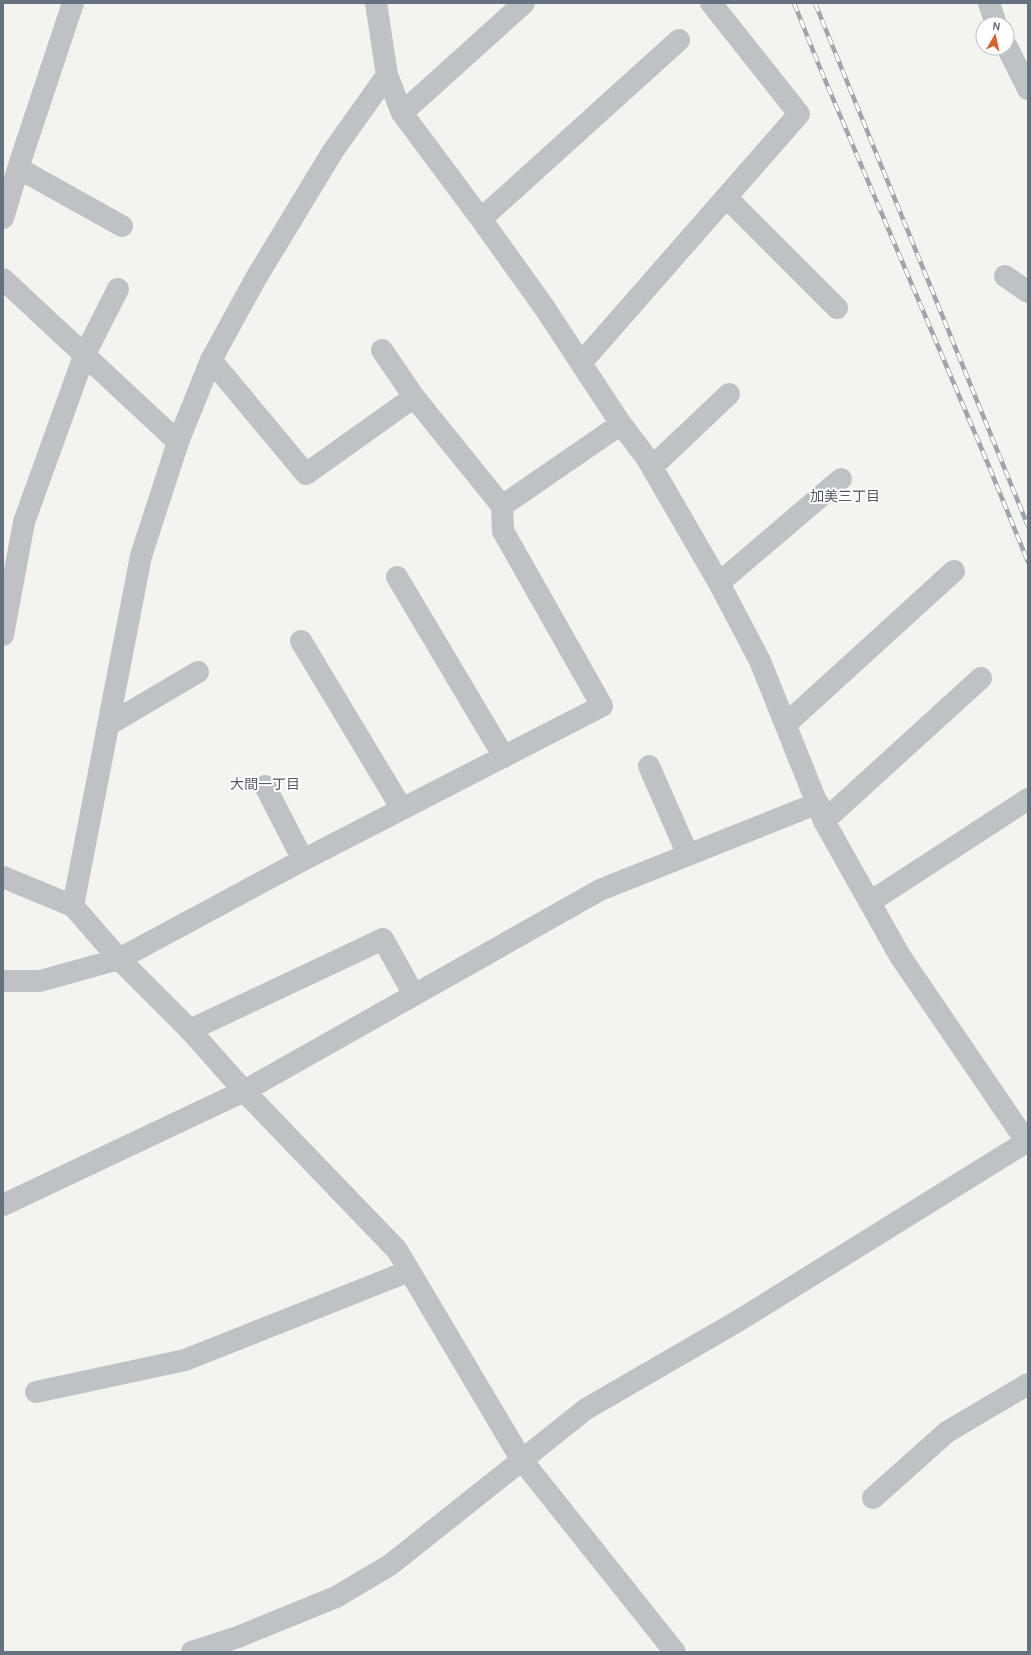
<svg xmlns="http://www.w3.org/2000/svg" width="1031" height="1655" font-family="Cabin,'Noto Sans JP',sans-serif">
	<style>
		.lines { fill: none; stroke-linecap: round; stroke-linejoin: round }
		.minor { stroke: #bfc2c5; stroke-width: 22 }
		.rail-casing { stroke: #a1a5aa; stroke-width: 4.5 }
		.rail { stroke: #fff; stroke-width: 3; stroke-dasharray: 9; stroke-linecap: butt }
		.labels { text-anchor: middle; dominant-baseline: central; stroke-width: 4; stroke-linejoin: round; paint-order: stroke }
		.neighbourhood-label { font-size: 14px; fill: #525a64; stroke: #fff }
	</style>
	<rect width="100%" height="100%" fill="#f3f3f0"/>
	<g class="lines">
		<!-- minor -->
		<path class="minor" d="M376,3L387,75L402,113L481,219L544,307L621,424L646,457L719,583L760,661L824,821L900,956L1028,1144
			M989,3L996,24
			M1007,47L1028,89
			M402,113L524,3
			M18,168L122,226
			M726,197L837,308
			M3,218L21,159L73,3
			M481,219L679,40
			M1005,276L1028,292
			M3,279L178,442
			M211,360L306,474L414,397L382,350
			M581,363L799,114L711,3
			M414,397L502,506
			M652,467L729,394
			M397,577L504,757
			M719,583L841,479
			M3,635L24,522L84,356L118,289
			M301,641L402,809
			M786,724L954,571
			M108,725L198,672
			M649,766L688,855
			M265,786L303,860
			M824,821L981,678
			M3,877L73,906L119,959L190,1030L244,1091L397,1250L521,1459L675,1652
			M870,902L1028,799
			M73,906L141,556L178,442L211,360L256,278L333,151L387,75
			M3,981H40L119,959L303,860L602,706L503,531L502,506L621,424
			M190,1030L383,939L414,995
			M3,1205L244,1091L600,890L818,803
			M36,1392L185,1360L409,1271
			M873,1498L947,1432L1028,1384
			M192,1652L238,1637L336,1597L390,1565L586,1409L738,1321L1026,1142"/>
		<defs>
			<path id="rail" d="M794,3L820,68L988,464L1028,562
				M815,3L1028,526"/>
		</defs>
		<!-- rail casing -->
		<use href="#rail" class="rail-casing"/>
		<!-- rail -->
		<use href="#rail" class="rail"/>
	</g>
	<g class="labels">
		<!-- neighbourhood labels -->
		<g class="neighbourhood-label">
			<text x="845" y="496">加美三丁目</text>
			<text x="265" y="784">大間一丁目</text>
		</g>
	</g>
	<!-- border -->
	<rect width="1031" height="1655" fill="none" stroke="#65717e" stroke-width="8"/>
	<!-- north arrow -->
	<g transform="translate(995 36) rotate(9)"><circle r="19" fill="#ffffff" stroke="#c1c6cb"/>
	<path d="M0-3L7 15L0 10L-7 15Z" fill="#d26531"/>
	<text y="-6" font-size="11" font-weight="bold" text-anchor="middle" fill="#65717e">N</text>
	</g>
</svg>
